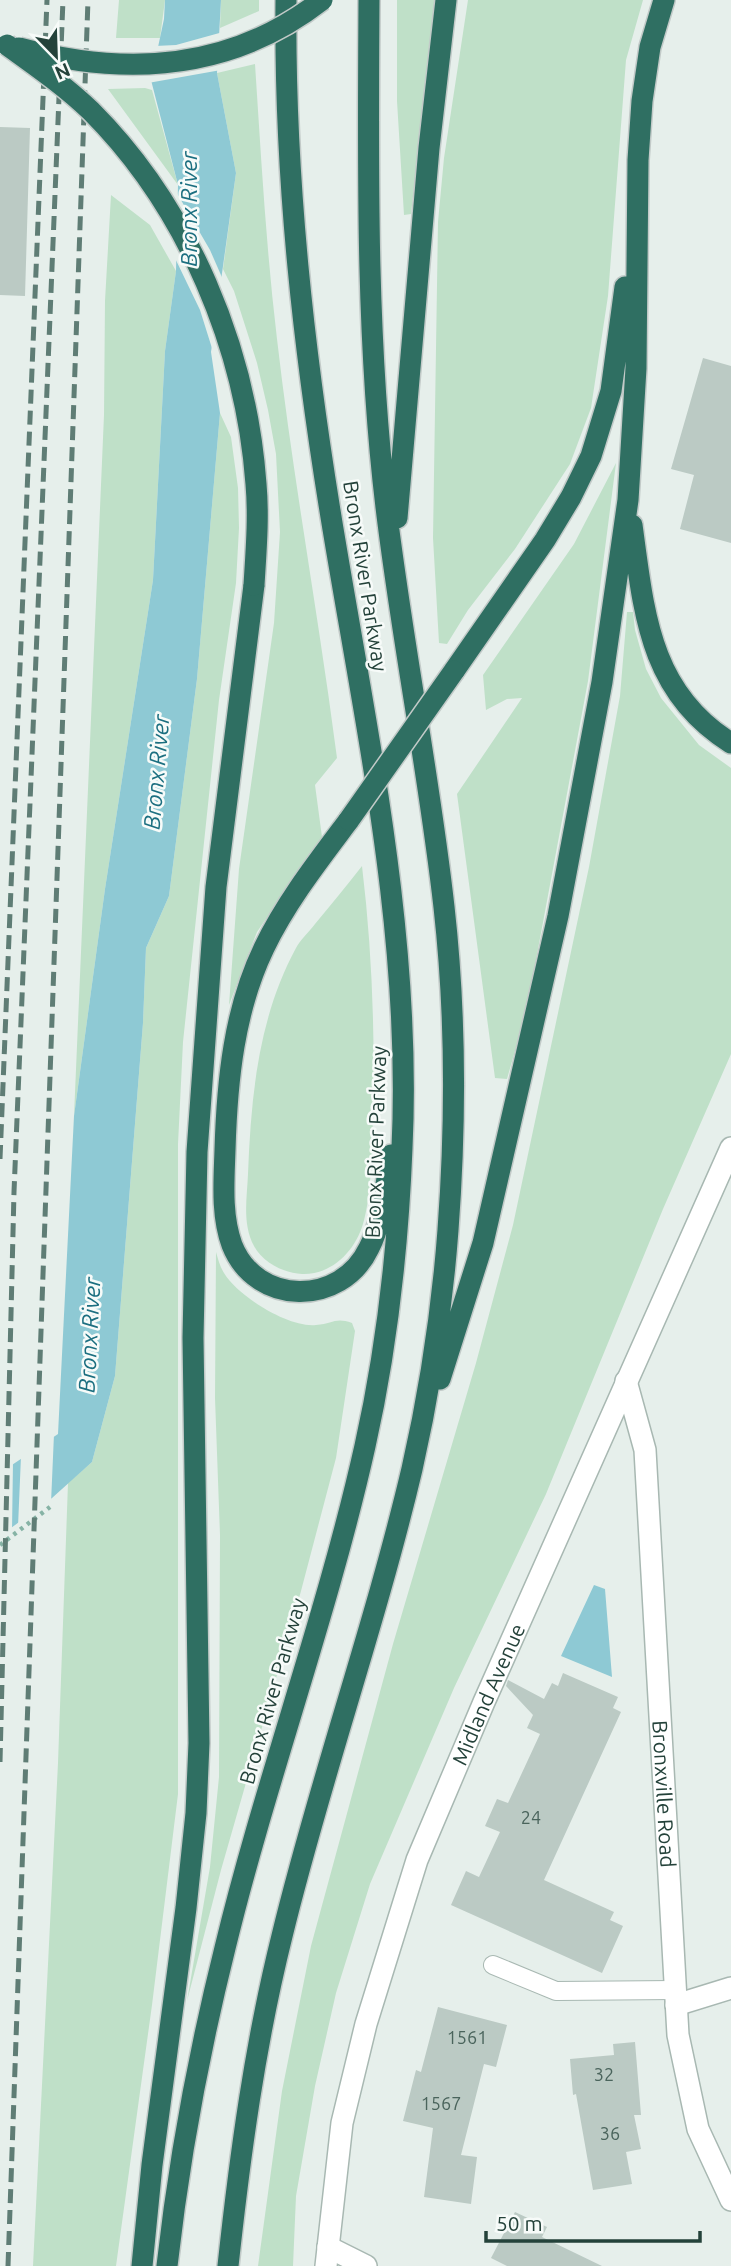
<svg xmlns="http://www.w3.org/2000/svg" width="731" height="2266" font-family="Ubuntu,sans-serif">
	<style>
		.green { fill: #bfe0c8 }
		.water { fill: #8ec9d4 }
		.pier { fill: #e6efeb }
		.building { fill: #bbcac4 }
		.lines { fill: none; stroke-linecap: round; stroke-linejoin: round }
		.service-casing { stroke: #a8b8b2; stroke-width: 20 }
		.minor-casing { stroke: #a8b8b2; stroke-width: 24 }
		.tertiary-casing { stroke: #a8b8b2; stroke-width: 24 }
		.motorway-casing { stroke: #c2cac8; stroke-width: 24 }
		.path { stroke: #86b3a5; stroke-width: 4.5; stroke-dasharray: 3.5 5; stroke-linecap: butt }
		.service { stroke: #fff; stroke-width: 18 }
		.minor { stroke: #fff; stroke-width: 21 }
		.tertiary { stroke: #fff; stroke-width: 21 }
		.motorway { stroke: #2f6f62; stroke-width: 21 }
		.rail { stroke: #5f7d75; stroke-width: 5; stroke-dasharray: 14 7; stroke-linecap: butt }
		.motorway-bridge-casing { stroke: #c2cac8; stroke-width: 24; stroke-linecap: butt }
		.motorway-bridge { stroke: #2f6f62; stroke-width: 21 }
		.labels { text-anchor: middle; dominant-baseline: central; stroke-width: 5; stroke-linejoin: round; paint-order: stroke }
		.number-label { font-size: 18px; fill: #4a645c }
		.street-label { font-size: 21px; fill: #24423a; stroke: #f7fbf9 }
		.water-label { font-size: 23px; font-style: italic; fill: #1c6f80; stroke: #f7fbf9 }
	</style>
	<rect width="100%" height="100%" fill="#e6efeb"/>
	<!-- green -->
	<path class="green" d="M119,0H165L160,38H116Z
		M221,0H259V11L220,28Z
		M397,0H435L411,214L404,215L397,101Z
		M468,0H643L626,60L608,296L591,408L570,464L515,549L468,610L447,644L439,643L433,538L438,222L444,158Z
		M255,64C261,155 266,247 277,339C293,479 319,618 337,758L315,785L322,837L257,932L229,1005L239,869L274,623L280,532L276,454L268,410L257,363L234,291L223,269L236,173L217,73Z
		M145,88L152,90L178,185L108,89Z
		M111,195L150,225L176,271L165,351L153,580L105,889L74,1116L104,415L105,301Z
		M220,413L231,437L238,488L239,528L236,583L219,700L183,1042L178,1144V1794L152,2005L116,2266H33L58,1763L68,1483L92,1462L115,1376L143,1023L146,948L169,896L197,679Z
		M616,463L588,681L527,1008L507,1079L495,1078L457,794L522,698L507,699L486,710L483,675L574,544Z
		M627,612H633L635,630L646,669L661,698L699,745L731,768V1054L663,1209L546,1494L454,1688L370,1884L336,1993L315,2086L296,2196L293,2266H258L282,2091L311,1946L393,1644L476,1363L513,1225L589,867L620,696Z
		M362,866C372,949 375,1031 373,1114C372,1146 372,1194 363,1224C355,1251 332,1275 302,1274C284,1273 263,1263 254,1246C242,1224 247,1198 248,1174C251,1097 258,1018 296,948C300,940 309,932 315,924C331,905 347,885 362,866Z
		M216,1252C218,1259 220,1267 224,1273C238,1296 288,1328 316,1325C333,1324 335,1317 352,1323L355,1331L336,1458L301,1591L221,1870L187,2001L210,1867L219,1777L220,1535L215,1398Z"/>
	<!-- water -->
	<path class="water" d="M165,0H221L217,73L236,173L211,352L220,413L197,679L169,896L146,948L143,1023L115,1376L92,1462L52,1498L0,1536V1473L58,1434L74,1116L105,889L153,580L165,351L176,271L178,185L151,80L164,19Z
		M594,1585L605,1589L612,1677L561,1656Z"/>
	<!-- pier -->
	<path class="pier" d="M223,32L221,70L148,83L155,46L176,45Z
		M174,188L210,250L224,282L215,352L216,361L200,310L173,254Z
		M54,1434L51,1503L18,1527L21,1456Z
		M13,1462L12,1531L0,1540V1471Z"/>
	<!-- building -->
	<path class="building" d="M0,127L30,128L25,296L0,295Z
		M703,358L731,366V543L680,529L694,475L671,469Z
		M563,1673L618,1697L613,1708L621,1712L544,1880L614,1912L610,1920L623,1926L602,1973L451,1905L466,1871L479,1877L500,1832L485,1826L497,1799L508,1803L540,1734L527,1728L533,1715L506,1686L508,1680L544,1699L552,1683L558,1686Z
		M438,2007L507,2025L496,2067L484,2064L461,2155L477,2157L471,2204L424,2197L433,2128L403,2121L416,2070L421,2072Z
		M635,2042L641,2115H634L641,2149L626,2152L632,2184L593,2190L576,2094L573,2095L570,2059L614,2055L613,2044Z
		M515,2212L547,2227L542,2237L602,2266H507L491,2258Z"/>
	<g class="lines">
		<defs>
			<path id="service" d="M493,1965L556,1991L675,1990"/>
			<g id="minor">
				<path id="s1" d="M626,1381L645,1450L678,2035L698,2129L731,2200"/>
				<path d="M676,2005L731,1988"/>
				<path d="M328,2247L366,2266"/>
			</g>
			<g id="tertiary">
				<path id="s2" d="M326,2266L342,2123L366,2024L417,1860L484,1702L731,1148"/>
			</g>
			<path id="motorway" d="M397,518L429,148L446,0
				M632,525C644,612 649,692 731,743
				M454,671L545,540L571,497L591,456L611,391L625,287
				M349,820C319,860 286,902 264,948C234,1010 227,1081 225,1150C224,1181 221,1215 232,1245C256,1306 341,1307 369,1248C383,1221 385,1185 391,1155
				M440,1379L483,1243L558,916L602,682L628,500L636,368L638,160L642,101L650,47L664,0
				M142,2266L152,2165L186,1908L196,1813L199,1743L193,1338L197,1152L216,887L254,585
				M167,2266C179,2159 199,2052 225,1948C266,1779 327,1616 365,1446C387,1348 398,1249 402,1148C412,940 367,734 333,529C304,354 284,178 286,0
				M228,2266C240,2155 255,2044 282,1936C320,1779 375,1626 412,1469C430,1390 442,1310 448,1230C456,1122 456,1014 444,907C429,773 402,641 386,507C366,340 368,169 369,0"/>
		</defs>
		<!-- service casing -->
		<use href="#service" class="service-casing"/>
		<!-- minor casing -->
		<use href="#minor" class="minor-casing"/>
		<!-- tertiary casing -->
		<use href="#tertiary" class="tertiary-casing"/>
		<!-- motorway casing -->
		<use href="#motorway" class="motorway-casing"/>
		<!-- path -->
		<path class="path" d="M0,1545L50,1507"/>
		<!-- service -->
		<use href="#service" class="service"/>
		<!-- minor -->
		<use href="#minor" class="minor"/>
		<!-- tertiary -->
		<use href="#tertiary" class="tertiary"/>
		<!-- motorway -->
		<use href="#motorway" class="motorway"/>
		<!-- rail -->
		<path class="rail" d="M0,1159L47,0
			M0,1762L14,1192L63,0
			M8,2266L88,0"/>
		<defs>
			<path id="motorway-bridge" d="M7,45C36,66 65,86 91,111C188,208 246,348 256,484C259,517 256,552 254,585
				M19,48C127,77 231,71 322,0
				M349,820L454,671"/>
		</defs>
		<!-- motorway-bridge casing -->
		<use href="#motorway-bridge" class="motorway-bridge-casing"/>
		<!-- motorway-bridge -->
		<use href="#motorway-bridge" class="motorway-bridge"/>
	</g>
	<g class="labels">
		<!-- number labels -->
		<g class="number-label">
			<text x="531" y="1817">24</text>
			<text x="467" y="2037">1561</text>
			<text x="604" y="2074">32</text>
			<text x="441" y="2103">1567</text>
			<text x="610" y="2133">36</text>
		</g>
		<!-- street labels -->
		<g class="street-label">
			<text transform="translate(366 576) rotate(81)">Bronx River Parkway</text>
			<text transform="translate(375 1142) rotate(-88)">Bronx River Parkway</text>
			<text transform="translate(272 1691) rotate(-74)">Bronx River Parkway</text>
			<text stroke="none"><textPath href="#s2" startOffset="598">Midland Avenue</textPath></text>
			<text stroke="none"><textPath href="#s1" startOffset="416">Bronxville Road</textPath></text>
		</g>
		<!-- water labels -->
		<g class="water-label">
			<text transform="translate(188 209) rotate(-90)">Bronx River</text>
			<text transform="translate(156 772) rotate(-85)">Bronx River</text>
			<text transform="translate(89 1335) rotate(-87)">Bronx River</text>
		</g>
	</g>
	<!-- north arrow -->
	<g transform="translate(56 56) rotate(157)" stroke="#f7fbf9" stroke-width="5" paint-order="stroke">
	<path d="M0-5L12 26L0 18L-12 26Z" fill="#24423a"/>
	<text y="-10" font-size="19" font-weight="bold" text-anchor="middle" fill="#24423a">N</text>
	</g>
	<!-- scale -->
	<path d="M486 2231v10h214v-10" fill="none" stroke="#24423a" stroke-width="3.5"/>
	<text x="496" y="2231" font-size="21" fill="#24423a" stroke="#f7fbf9" stroke-width="5" paint-order="stroke">50 m</text>
</svg>
